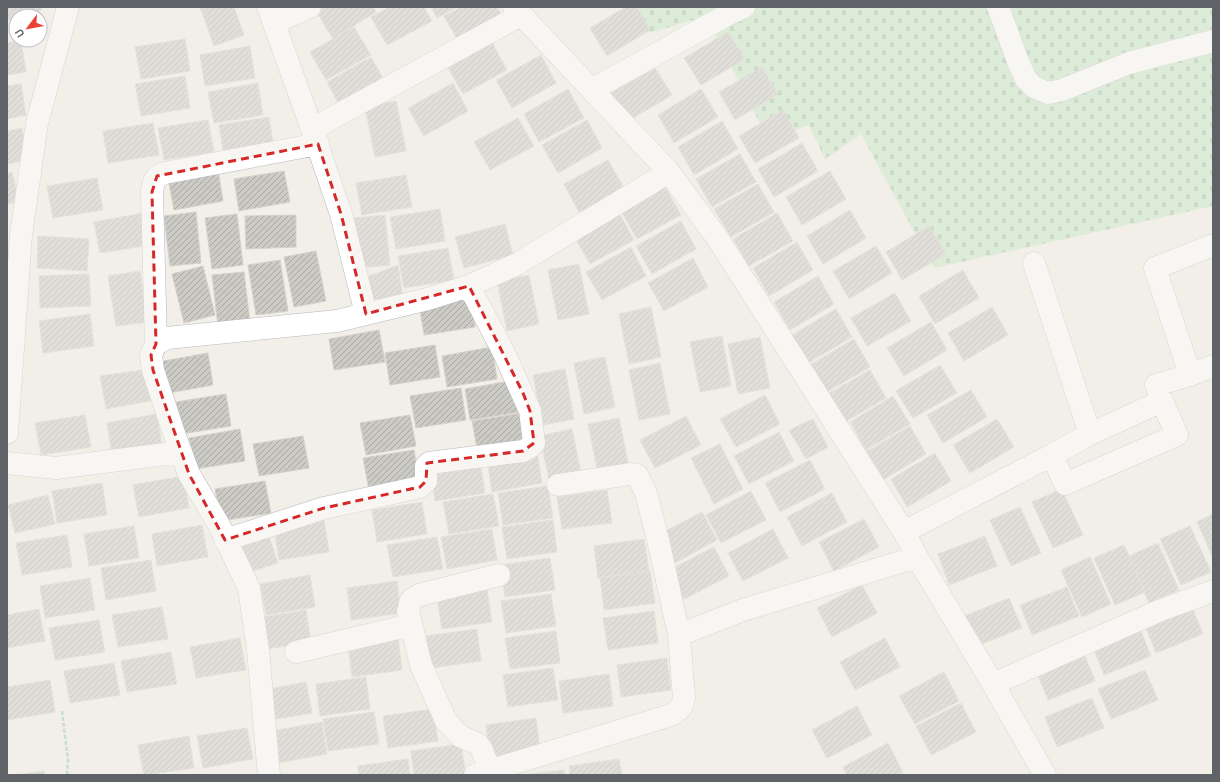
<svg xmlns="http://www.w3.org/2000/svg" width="1220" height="782" font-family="Overpass,sans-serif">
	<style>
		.cemetery { fill: url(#cemetery-stones) }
		.building { fill: url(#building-hatch); stroke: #d6d1c6 }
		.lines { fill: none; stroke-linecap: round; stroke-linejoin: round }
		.street-casing { stroke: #b5b8bc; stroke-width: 23 }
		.path { stroke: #9cc7a9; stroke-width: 2.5; stroke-dasharray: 4 2; stroke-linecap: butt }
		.street { stroke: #fff; stroke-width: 22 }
		.marked { fill: none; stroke: #d62828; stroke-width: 3; stroke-dasharray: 8 5; stroke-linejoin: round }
	</style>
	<defs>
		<pattern id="cemetery-stones" width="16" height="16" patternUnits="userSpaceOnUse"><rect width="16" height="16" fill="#c5e8c5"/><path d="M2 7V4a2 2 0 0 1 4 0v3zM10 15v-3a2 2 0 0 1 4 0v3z" fill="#a3c0a4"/></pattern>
		<pattern id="building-hatch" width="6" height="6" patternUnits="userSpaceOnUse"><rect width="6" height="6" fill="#cccac5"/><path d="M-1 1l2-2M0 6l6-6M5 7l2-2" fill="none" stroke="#a9a8a4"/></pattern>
	</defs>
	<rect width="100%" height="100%" fill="#f1efe8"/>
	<!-- cemetery -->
	<path class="cemetery" d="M634,7H1213V206L934,268L861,134L825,159L809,125L768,139L706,16L650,33Z"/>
	<!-- building -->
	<path class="building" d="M7,7H43L36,16H16V25L7,18Z
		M200,7H234L244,35L214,46Z
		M323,7H373L376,12L333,39L316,11Z
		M390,7H424L432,21L387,45L371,17Z
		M431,7H457L437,18Z
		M461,7H497L504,20L460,44L444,16Z
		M626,7H637L650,30L607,56L590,28Z
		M354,27L371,55L326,80L310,52Z
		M728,32L745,59L701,85L684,58Z
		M185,39L190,71L141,79L135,47Z
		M21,40L26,72L7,75V43Z
		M491,41L507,70L463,94L447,66Z
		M250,46L255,78L205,86L200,55Z
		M541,55L556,83L512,108L496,80Z
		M371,57L387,85L342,110L327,82Z
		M762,67L778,94L735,120L719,92Z
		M655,68L672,95L628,121L611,93Z
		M185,76L190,108L141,116L135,84Z
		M258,83L263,115L214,123L208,92Z
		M453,83L468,111L424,136L408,108Z
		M21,84L26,115L7,119V86Z
		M568,89L584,118L539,142L524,114Z
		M701,89L718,117L674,143L658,115Z
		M396,101L406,151L375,157L365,107Z
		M783,110L799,138L755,163L739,136Z
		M269,117L274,149L224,157L219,125Z
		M518,118L534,146L490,170L474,142Z
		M208,120L214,152L164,160L158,128Z
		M587,120L602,148L558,173L542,145Z
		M722,121L738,149L694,175L678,147Z
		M153,123L159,155L108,163L103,131Z
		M22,128L28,160L7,164V131Z
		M802,143L818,171L774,197L758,169Z
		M740,154L756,182L712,207L696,179Z
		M608,160L624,188L579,212L564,184Z
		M218,170L223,201L174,210L168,178Z
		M284,171L290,202L239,211L234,179Z
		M830,171L846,199L802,225L786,197Z
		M12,172L19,201L7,204V174Z
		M406,175L412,207L362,215L356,183Z
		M97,178L103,210L53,218L47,186Z
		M758,184L774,212L731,237L714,209Z
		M665,187L681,215L637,239L621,211Z
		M440,209L445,241L396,249L390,217Z
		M850,210L866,238L823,264L807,236Z
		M618,211L634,240L590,264L574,236Z
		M196,212L201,263L170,266L164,216Z
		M144,213L150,245L100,253L94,222Z
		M777,213L793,241L749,266L733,239Z
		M237,214L243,265L212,269L205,218Z
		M296,215V247L246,249L245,216Z
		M385,215L390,265L358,268L354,218Z
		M681,221L696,249L652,274L636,246Z
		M505,224L513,255L464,268L455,237Z
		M929,226L946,254L902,280L886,252Z
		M38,236L89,239L87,271L37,268Z
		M797,242L813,270L769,296L753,268Z
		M876,246L892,273L849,299L833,271Z
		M631,247L646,276L602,300L586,272Z
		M448,248L454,280L404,288L398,256Z
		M316,251L326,301L294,307L284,257Z
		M693,258L708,287L664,311L648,283Z
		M280,260L288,311L256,315L248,265Z
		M579,264L589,314L558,320L548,270Z
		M398,265L403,297L375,305L364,278Z
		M203,266L215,315L184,323L172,274Z
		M963,270L979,298L935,324L919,296Z
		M140,271L148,322L116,326L108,276Z
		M244,272L250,322L218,326L212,275Z
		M89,274L91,306L40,308L39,276Z
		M529,275L539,324L507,331L497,281Z
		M818,276L834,304L790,330L774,302Z
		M895,293L911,321L867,346L851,318Z
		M469,295L475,327L424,335L419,303Z
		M651,307L661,357L629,364L619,314Z
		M992,307L1008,335L964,361L948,333Z
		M836,309L852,337L808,363L792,335Z
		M90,314L94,346L43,353L39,321Z
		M931,322L947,350L904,376L887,348Z
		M379,330L385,362L334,370L329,339Z
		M722,336L731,386L700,392L690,342Z
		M760,337L770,388L738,394L728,344Z
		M854,339L870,367L827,392L810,365Z
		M435,345L440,377L390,385L385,353Z
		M492,347L497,379L447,387L442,356Z
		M208,353L213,385L163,394L158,362Z
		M605,357L615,407L584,414L574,363Z
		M660,363L670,414L639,420L629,370Z
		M940,365L957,393L913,418L896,391Z
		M150,369L155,400L106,409L100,376Z
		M565,369L574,419L543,425L533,375Z
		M870,370L886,398L843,423L826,395Z
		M515,380L520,412L470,420L465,389Z
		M461,388L466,420L416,428L410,396Z
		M971,390L987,417L943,443L927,415Z
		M226,394L231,426L181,434L176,402Z
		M765,395L780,424L736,447L720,419Z
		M893,396L910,424L866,450L850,422Z
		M522,413L528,445L478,453L472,421Z
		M157,414L162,446L112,454L107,423Z
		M85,415L91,447L41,455L35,423Z
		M410,415L416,446L366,455L360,423Z
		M686,416L701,445L655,468L640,440Z
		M619,418L629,468L598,474L588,424Z
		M813,419L828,447L806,459L789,430Z
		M997,419L1014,447L970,473L953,445Z
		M910,426L926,454L883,480L866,452Z
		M240,429L245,461L195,469L189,438Z
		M572,429L582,479L550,485L540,436Z
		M779,432L794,461L749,484L734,456Z
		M303,436L309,468L259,476L253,444Z
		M720,444L743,489L714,504L691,458Z
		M414,450L419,482L369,490L363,458Z
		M537,452L542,483L492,492L487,460Z
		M935,453L951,481L907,507L891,479Z
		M810,460L825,489L780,512L765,483Z
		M480,461L485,493L435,501L430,469Z
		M183,476L189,508L139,517L133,485Z
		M265,481L271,513L221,521L215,489Z
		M102,483L107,515L57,523L52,491Z
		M548,486L553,518L503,525L498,493Z
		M1062,489L1083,535L1053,548L1032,502Z
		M607,490L612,523L562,529L557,497Z
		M751,491L766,520L721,543L706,515Z
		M832,493L847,522L802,546L787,517Z
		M493,494L499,526L449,534L443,502Z
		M48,495L55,524L15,533L8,505Z
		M422,502L427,534L377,542L372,510Z
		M1020,507L1041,553L1011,566L990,520Z
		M702,512L717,540L675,563L660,534Z
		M1213,514V558L1197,522Z
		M864,519L879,547L834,571L819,542Z
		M324,520L329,552L279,560L274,528Z
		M553,520L557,552L507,559L502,527Z
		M202,525L208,557L157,566L152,534Z
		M134,526L139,558L89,566L84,534Z
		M1190,526L1211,572L1181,585L1160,539Z
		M492,529L497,560L447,569L441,537Z
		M773,529L788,558L743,581L728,553Z
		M67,535L72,567L22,575L16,543Z
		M269,536L278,563L250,572L241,545Z
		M985,536L997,566L949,585L938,554Z
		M437,537L443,569L393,577L387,545Z
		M644,539L649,571L598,578L594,546Z
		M1158,543L1179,590L1149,603L1129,556Z
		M1124,545L1145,592L1115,605L1094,558Z
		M714,547L729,576L684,599L669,570Z
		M1090,557L1111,604L1082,617L1061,570Z
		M550,558L555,590L505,597L500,565Z
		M151,560L156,591L106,600L101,568Z
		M650,571L655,603L604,610L600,578Z
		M310,575L315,607L266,615L260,584Z
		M90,578L95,610L45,618L40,586Z
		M397,581L401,613L351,620L347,588Z
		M862,585L877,613L832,637L817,608Z
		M1067,587L1079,616L1032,635L1020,605Z
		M487,590L492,622L442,629L437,597Z
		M551,594L556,626L506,633L501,601Z
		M1009,598L1022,628L974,647L962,617Z
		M1191,604L1203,634L1156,653L1144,623Z
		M162,607L168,639L118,647L112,615Z
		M39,609L45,641L7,648V615Z
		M306,610L311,642L261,650L256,618Z
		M654,611L658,643L608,650L603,618Z
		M99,620L105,652L55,660L49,628Z
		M1139,626L1151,656L1104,675L1092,645Z
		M477,629L481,661L431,668L426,636Z
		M556,631L560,663L510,669L505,638Z
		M240,638L246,670L196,678L190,647Z
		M398,638L402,670L352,677L348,645Z
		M885,638L900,667L855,690L840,662Z
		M1083,650L1095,681L1048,700L1036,670Z
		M171,652L177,684L127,692L121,661Z
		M667,658L671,690L621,697L617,665Z
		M114,663L120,695L70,703L64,671Z
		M553,668L558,700L508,707L503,675Z
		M1145,670L1158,700L1111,719L1098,689Z
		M944,672L959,701L915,724L899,696Z
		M609,674L613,706L563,713L559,681Z
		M366,677L370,709L320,716L316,684Z
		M50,680L55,712L7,720V687Z
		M306,682L312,713L271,720L265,690Z
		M1092,698L1104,728L1057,747L1045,717Z
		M961,703L976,732L931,755L916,726Z
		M857,706L872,735L827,758L812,730Z
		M433,709L438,741L388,748L383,716Z
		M374,712L379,744L328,751L323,719Z
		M536,718L540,750L490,757L486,725Z
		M322,722L327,754L277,763L271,731Z
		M247,728L253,759L203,768L197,736Z
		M189,736L194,768L144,775L138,745Z
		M888,743L903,772L897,775H847L843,767Z
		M461,744L466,775H414L411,751Z
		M408,759L410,775H359L358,766Z
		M619,759L622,775H570L569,766Z
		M564,770L565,775H522Z
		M44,771L45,775H14Z"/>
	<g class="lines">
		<defs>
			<path id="street" d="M268,7L312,129L341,214L366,314
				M514,7L669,172L718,239L904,532L917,557L993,684L1045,775
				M998,7L1019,64L1026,79L1034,87L1048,93L1062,90L1129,63L1213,41
				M274,23L310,7
				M593,89L727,15L744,7
				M312,129L521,15
				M1034,263L1090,434
				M156,344L152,192C154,181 153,178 165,173L318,144
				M1190,375L1155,268L1213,245
				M7,433L21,235L37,123L68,7
				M1052,455L1065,484L1177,435L1162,401
				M7,463L56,468L181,452
				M904,532L1052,455L1090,434L1162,401L1156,385L1190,375L1213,366
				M225,540L324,508L420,487L426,481V466L429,463L523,451L530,447L534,443L530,411L505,355L469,286
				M679,635L743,610L917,557
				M296,652L411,625
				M993,684L1161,610L1213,591
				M490,770L481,748L478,744L460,736L446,721L421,665L408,611L411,600L419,595L499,575
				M269,775L258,650L249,588L219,525L189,474L175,436L153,370L151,355L156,344L167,338L337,321L428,299L469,286L517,264L669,172
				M475,775L668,716C678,712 682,709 684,698L679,635L659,544L646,493L637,475L630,474L558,485"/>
		</defs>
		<!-- street casing -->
		<use href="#street" class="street-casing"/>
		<!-- path -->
		<path class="path" d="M62,711L68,760L67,775"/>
		<!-- street -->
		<use href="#street" class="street"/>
	</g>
	<!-- marked area -->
	<path d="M0 0H1220V782H0ZM318,144L341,214L366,314L469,286L523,393L530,411L534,443L523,451L427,463L426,481L420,487L324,508L225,540L189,474L153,370L151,355L156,344L152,192L157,176Z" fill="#f1efe8" fill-opacity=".55" fill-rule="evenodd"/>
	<path class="marked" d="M318,144L341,214L366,314L469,286L523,393L530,411L534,443L523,451L427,463L426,481L420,487L324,508L225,540L189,474L153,370L151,355L156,344L152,192L157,176Z"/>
	<!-- border -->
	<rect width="1220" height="782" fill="none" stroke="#5f6368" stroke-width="16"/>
	<!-- north arrow -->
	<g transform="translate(28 28) rotate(238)"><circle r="19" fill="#ffffff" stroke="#bfc1c3"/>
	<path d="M0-3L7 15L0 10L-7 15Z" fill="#ea4335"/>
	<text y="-6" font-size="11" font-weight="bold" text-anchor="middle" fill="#5f6368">U</text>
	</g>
</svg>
